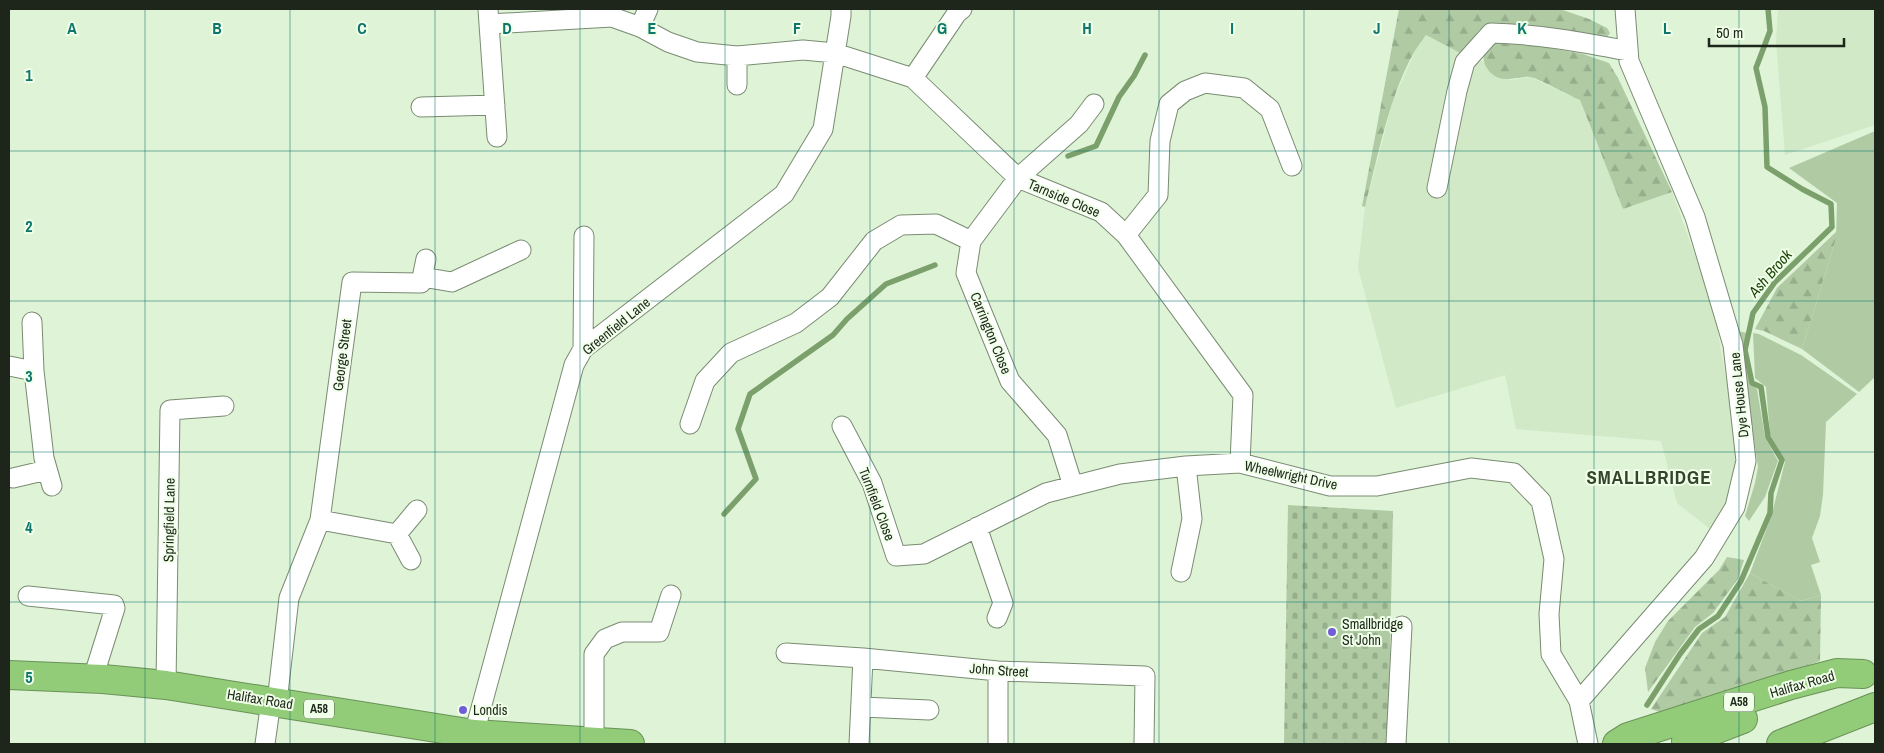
<svg xmlns="http://www.w3.org/2000/svg" width="1884" height="753" font-family="'Archivo Narrow',sans-serif">
	<style>
		.built { fill: #d1e9c6 }
		.grass { fill: #b0cba4 }
		.forest { fill: url(#forest-firs) }
		.cemetery { fill: url(#cemetery-stones) }
		.lines { fill: none; stroke-linecap: round; stroke-linejoin: round }
		.stream { stroke: #7ba06b; stroke-width: 5.5 }
		.minor-casing { stroke: #798c72; stroke-width: 21 }
		.highway-casing { stroke: #699257; stroke-width: 30 }
		.minor { stroke: #fff; stroke-width: 19 }
		.highway { stroke: #92cc78; stroke-width: 28 }
		.grid { fill: none; stroke: #0f766e; stroke-width: 1; stroke-opacity: 0.55 }
		.poi-dot { fill: #705dd7; stroke: #efffe8; stroke-width: 2 }
		.labels { text-anchor: middle; dominant-baseline: central; stroke-width: 4; stroke-linejoin: round; paint-order: stroke }
		.shield { fill: #efffe8; stroke: #5d6758; stroke-width: 1 }
		.shield-label { font-size: 12px; font-weight: bold; fill: #1e261b }
		.street-label { font-size: 14px; fill: #1e261b; stroke: #efffe8 }
		.poi-label { font-size: 14px; fill: #1e261b; stroke: #efffe8; text-anchor: start }
		.water-label { font-size: 15px; font-style: italic; fill: #1f430a; stroke: #efffe8 }
		.district-label { font-size: 19px; font-weight: bold; letter-spacing: 1px; fill: #34442d; stroke: #efffe8 }
		.grid-label { font-size: 16px; text-anchor: middle; font-weight: bold; fill: #0f766e; stroke: #efffe8; stroke-width: 4; stroke-linejoin: round; paint-order: stroke }
	</style>
	<defs>
		<pattern id="forest-firs" width="22" height="20" patternUnits="userSpaceOnUse" patternTransform="scale(1.25)"><rect width="22" height="20" fill="#b0cba4"/><path d="M5 1l3.5 6h-7zM16 11l3.5 6h-7z" fill="#97ae8d"/></pattern>
		<pattern id="cemetery-stones" width="16" height="16" patternUnits="userSpaceOnUse" patternTransform="scale(1.25)"><rect width="16" height="16" fill="#b0cba4"/><path d="M2 7V4a2 2 0 0 1 4 0v3zM10 15v-3a2 2 0 0 1 4 0v3z" fill="#97ae8d"/></pattern>
	</defs>
	<rect width="100%" height="100%" fill="#dff3d7"/>
	<!-- built -->
	<path class="built" d="M1778,9H1875V125L1785,155L1776,41Z
		M1426,35L1462,54L1484,62L1488,70L1511,80L1530,77L1580,100L1623,209L1672,192L1713,305L1731,407L1736,475L1714,532L1677,503L1661,441L1516,429L1505,375L1396,408L1358,268L1365,207L1393,101L1417,47Z"/>
	<!-- grass -->
	<path class="grass" d="M1875,131V377L1859,392L1802,349L1836,239L1837,203L1789,168Z
		M1738,331L1747,333L1743,349L1751,384L1757,389L1765,437L1778,461L1765,497L1749,521L1745,516L1755,483L1758,467Z
		M1753,333L1759,334L1801,355L1857,394L1826,422L1823,495L1820,516L1812,538L1820,562L1811,565L1821,595L1801,601L1750,573L1771,517L1785,462L1770,434L1766,387L1755,378Z"/>
	<!-- forest -->
	<path class="forest" d="M1399,9H1560L1589,19L1607,28L1610,33L1607,37L1493,24L1479,30L1462,54L1426,35C1393,75 1378,156 1365,207L1362,206Z
		M1507,40L1583,54L1609,63L1618,78L1672,192L1623,209L1580,100C1570,96 1538,78 1530,77C1519,76 1510,81 1499,78C1487,74 1477,57 1489,47C1493,43 1501,42 1507,40Z
		M1837,231L1836,239L1802,349L1764,331L1755,329L1777,288Z
		M1727,557L1744,560L1738,579L1713,613L1695,627L1648,692L1645,668L1655,642L1668,621L1719,570Z
		M1750,573L1801,601L1821,595L1820,661L1672,716L1651,709L1702,633L1725,617Z"/>
	<!-- cemetery -->
	<path class="cemetery" d="M1288,505L1393,511L1388,744H1284Z"/>
	<g class="lines">
		<!-- stream -->
		<path class="stream" d="M1068,156L1096,146L1119,97L1134,76L1145,55
			M724,514L756,479L738,429L750,394L833,335L847,319L886,284L935,265
			M1647,705L1680,654L1699,629L1718,616L1741,581L1770,513L1771,493L1782,460L1768,437L1761,387L1752,383L1745,350L1753,313L1775,282L1832,227L1831,204L1802,189L1767,167L1765,107L1756,68L1770,31L1768,9"/>
		<defs>
			<path id="minor" d="M488,9L489,24L612,17L640,27L668,42L697,52L737,56L803,50L835,53L913,78
				M962,9L957,13L913,78L1018,178L1101,212L1126,235L1243,395L1240,463
				M489,24L497,137
				M640,27L648,9
				M737,85V56
				M421,107L495,105
				M1437,188L1457,91L1465,62L1491,33C1537,34 1582,42 1628,51
				M1126,235L1158,195L1160,141L1169,104L1185,91L1205,83L1244,88L1270,109L1292,166
				M422,277L452,282L521,250
				M583,349L584,236
				M9,366L34,371L32,322
				M34,371L44,458L52,486
				M690,424L705,381L731,353L796,323L830,297L874,241L901,225L936,224L971,241
				M842,426L872,483L896,556L924,554L1046,493L1120,474L1186,466L1240,463L1330,486H1377L1471,468L1514,473L1541,501L1554,559L1549,614L1551,654L1579,701
				M13,478L47,470
				M1073,486L1057,435L1010,381L966,273L971,241L1018,178L1079,124L1094,104
				M320,520L397,534L411,560
				M977,527L1003,603L997,618
				M397,534L417,510
				M1181,572L1192,519L1186,466
				M28,596L114,605L115,608L93,678
				M786,653L863,658L998,671L1145,676L1144,744
				M166,685L170,410L224,406
				M277,702L289,598L320,520L352,282L421,283L426,259
				M862,707L929,710
				M474,734L574,365L583,349L784,194L823,129L841,16V9
				M594,742V654L605,639L622,632H659L671,595
				M265,744L271,701
				M859,744L863,658
				M998,744V671
				M1396,744L1402,626
				M1588,744L1579,701L1704,558L1735,507L1746,461L1733,345L1695,217L1629,61L1625,9"/>
			<path id="highway" d="M9,675L103,679L166,685L474,734L630,744
				M1686,741L1743,719
				M1617,744L1628,737L1791,685L1837,673L1863,674
				M1781,744L1875,707"/>
		</defs>
		<!-- minor casing -->
		<use href="#minor" class="minor-casing"/>
		<!-- highway casing -->
		<use href="#highway" class="highway-casing"/>
		<!-- minor -->
		<use href="#minor" class="minor"/>
		<!-- highway -->
		<use href="#highway" class="highway"/>
	</g>
	<!-- grid -->
	<path class="grid" d="M145,9V744M290,9V744M435,9V744M580,9V744M725,9V744M870,9V744M1014,9V744M1159,9V744M1304,9V744M1449,9V744M1594,9V744M1739,9V744M9,151H1875M9,301H1875M9,452H1875M9,602H1875"/>
	<!-- markers -->
	<g class="poi-dot">
		<circle cx="1332" cy="632" r="5"/>
		<circle cx="463" cy="710" r="5"/>
	</g>
	<g class="labels">
		<!-- shield labels -->
		<g class="shield">
			<rect x="1724" y="692.5" width="30" height="19" rx="4"/>
			<rect x="304" y="699.5" width="30" height="19" rx="4"/>
		</g>
		<g class="shield-label">
			<text x="1739" y="702">A58</text>
			<text x="319" y="709">A58</text>
		</g>
		<!-- street labels -->
		<g class="street-label">
			<text transform="translate(1064 198) rotate(23)">Tarnside Close</text>
			<text transform="translate(616 326) rotate(-39)">Greenfield Lane</text>
			<text transform="translate(991 333) rotate(68)">Carrington Close</text>
			<text transform="translate(342 355) rotate(-83)">George Street</text>
			<text transform="translate(1739 395) rotate(-96)">Dye House Lane</text>
			<text transform="translate(1291 475) rotate(12)">Wheelwright Drive</text>
			<text transform="translate(877 504) rotate(69)">Turnfield Close</text>
			<text transform="translate(169 520) rotate(-89)">Springfield Lane</text>
			<text transform="translate(999 670) rotate(4)">John Street</text>
			<text transform="translate(1802 684) rotate(-16)">Halifax Road</text>
			<text transform="translate(260 699) rotate(9)">Halifax Road</text>
		</g>
		<!-- poi labels -->
		<g class="poi-label">
			<text x="1342" y="624">Smallbridge<tspan x="1342" dy="16">St John</tspan></text>
			<text x="473" y="710">Londis</text>
		</g>
		<!-- water labels -->
		<g class="water-label">
			<text transform="translate(1770 273) rotate(-49)">Ash Brook</text>
		</g>
		<!-- district labels -->
		<g class="district-label">
			<text x="1649" y="477">SMALLBRIDGE</text>
		</g>
	</g>
	<g class="grid-label">
		<text x="72" y="34">A</text>
		<text x="217" y="34">B</text>
		<text x="362" y="34">C</text>
		<text x="507" y="34">D</text>
		<text x="652" y="34">E</text>
		<text x="797" y="34">F</text>
		<text x="942" y="34">G</text>
		<text x="1087" y="34">H</text>
		<text x="1232" y="34">I</text>
		<text x="1377" y="34">J</text>
		<text x="1522" y="34">K</text>
		<text x="1667" y="34">L</text>
		<text x="29" y="81">1</text>
		<text x="29" y="232">2</text>
		<text x="29" y="382">3</text>
		<text x="29" y="533">4</text>
		<text x="29" y="683">5</text>
	</g>
	<!-- border -->
	<rect width="1884" height="753" fill="none" stroke="#1e261b" stroke-width="20"/>
	<!-- scale -->
	<path d="M1709 38v8h135v-8" fill="none" stroke="#1e261b" stroke-width="2.5"/>
	<text x="1716" y="38" font-size="15" fill="#1e261b" stroke="#efffe8" stroke-width="4" paint-order="stroke">50 m</text>
</svg>
